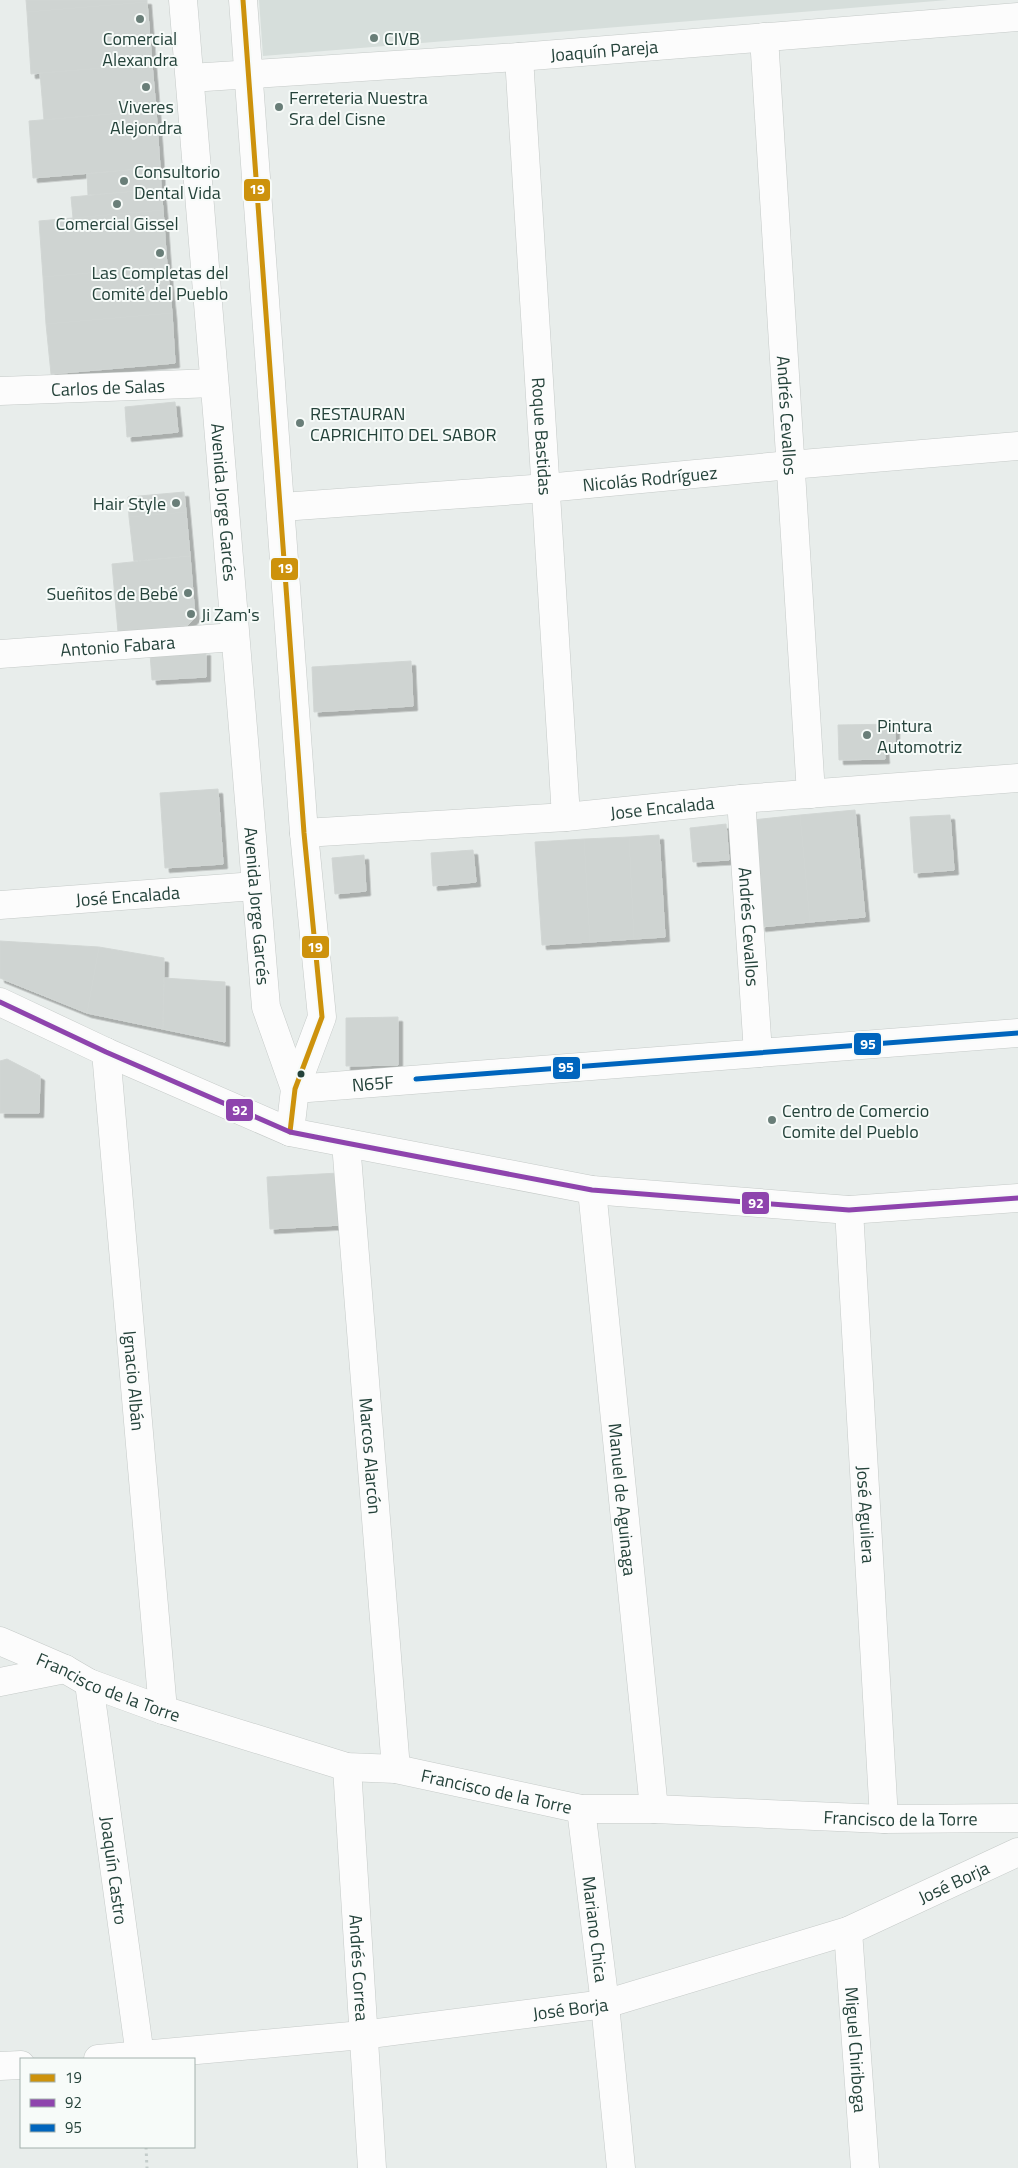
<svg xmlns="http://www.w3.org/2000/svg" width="1018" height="2168" font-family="'Titillium Web',sans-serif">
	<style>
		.built { fill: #d6dedb }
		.building { fill: #cfd4d2; stroke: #d1d6d4; filter: url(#shadow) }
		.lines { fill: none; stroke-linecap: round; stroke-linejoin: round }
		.minor-casing { stroke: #c5cac8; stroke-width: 29 }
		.tertiary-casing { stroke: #c5cac8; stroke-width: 29 }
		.path { stroke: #c3ccca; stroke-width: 3; stroke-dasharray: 2.5 4; stroke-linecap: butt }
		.minor { stroke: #fcfcfc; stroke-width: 28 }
		.tertiary { stroke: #fcfcfc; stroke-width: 28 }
		.bus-1-casing { stroke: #f7fbf9; stroke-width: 9 }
		.bus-2-casing { stroke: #f7fbf9; stroke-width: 9 }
		.bus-3-casing { stroke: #f7fbf9; stroke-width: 9 }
		.bus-1 { stroke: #cd920c; stroke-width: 5 }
		.bus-2 { stroke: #8e44ad; stroke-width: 5 }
		.bus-3 { stroke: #0065bd; stroke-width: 5 }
		.poi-dot { fill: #697e78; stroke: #f7fbf9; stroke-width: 2 }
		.bus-dot { fill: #24423a; stroke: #f7fbf9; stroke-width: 2 }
		.labels { text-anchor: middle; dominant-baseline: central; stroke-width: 4; stroke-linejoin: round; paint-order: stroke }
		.poi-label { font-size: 18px; fill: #24423a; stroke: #f7fbf9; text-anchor: start }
		.street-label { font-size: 18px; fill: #24423a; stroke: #f7fbf9 }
		.line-badge { stroke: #f7fbf9; stroke-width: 2 }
		.badge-label { font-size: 14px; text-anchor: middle; font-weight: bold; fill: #fff }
	</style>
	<defs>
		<filter id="shadow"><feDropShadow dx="4.5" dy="4.5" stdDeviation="0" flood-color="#0004"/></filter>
	</defs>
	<rect width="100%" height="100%" fill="#e8edeb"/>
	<!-- built -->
	<path class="built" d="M259,0H948L263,56Z"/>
	<!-- building -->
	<path class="building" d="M26,0H147V2L27,12Z
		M147,2L152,64L31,74L27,12Z
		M152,64L156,110L44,120L40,73Z
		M156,110L160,167L33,178L29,121Z
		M160,167L161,189L88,195L87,174Z
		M161,189L163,210L73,218L71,197Z
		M163,210L167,266L43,277L39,221Z
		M167,266L172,313L46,324L43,277Z
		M172,313L175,363L51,374L46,324Z
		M175,402L178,432L127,437L125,407Z
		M184,492L186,512L129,517L128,497Z
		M186,512L190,556L134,561L129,517Z
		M190,556L195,617L188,625L118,632L112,564Z
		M206,651V677L152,680L150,654Z
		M411,661L413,706L314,712L312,667Z
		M895,724V745L884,746L885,759L839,760L838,725Z
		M218,789L223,864L165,868L160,793Z
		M855,810L865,917L810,922L800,815Z
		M800,815L810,922L761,927L752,820Z
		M950,815L954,870L914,873L910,817Z
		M726,824L729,860L693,862L690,828Z
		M659,835L665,937L634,939L629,837Z
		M629,837L634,939L590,942L584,839Z
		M584,839L590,942L542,945L535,842Z
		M473,850L476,882L433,886L431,853Z
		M364,855L366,891L335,894L332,858Z
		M0,941L99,947L87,1013L0,978Z
		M99,947L164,958L163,1029L87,1013Z
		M164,978L225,982V1042L163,1029Z
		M398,1017V1065L346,1066V1018Z
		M7,1059L40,1076L39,1113H0V1061Z
		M338,1173L341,1225L270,1229L267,1177Z"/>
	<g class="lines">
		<defs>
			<g id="minor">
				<path id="s1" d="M764,37L811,794"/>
				<path id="s2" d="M519,57L566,817"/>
				<path id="s3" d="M190,78L519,57L1018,17"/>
				<path id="s4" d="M0,391L214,383"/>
				<path id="s5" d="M282,507L546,488L790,465L1018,446"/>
				<path id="s6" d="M0,654L235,637"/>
				<path id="s7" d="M741,799L758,1053"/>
				<path id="s8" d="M304,833L566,817L741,799L1018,778"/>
				<path id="s9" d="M0,905L255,886"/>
				<path d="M0,1002L106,1052L290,1132"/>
				<path id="s10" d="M106,1052L163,1710"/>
				<path id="s11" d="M346,1143L396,1769"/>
				<path id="s12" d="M592,1190L654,1809"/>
				<path id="s13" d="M849,1210L884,1819"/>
				<path d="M0,1682L65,1669"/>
				<path id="s14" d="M89,1683L140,2056"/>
				<path id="s15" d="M347,1767L372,2168"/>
				<path id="s16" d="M581,1809L605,2004L621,2168"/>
				<path id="s17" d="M848,1931L865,2168"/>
				<path id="s18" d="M98,2059L362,2035L605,2004L848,1931L1018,1852"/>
				<path d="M0,2066L21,2065"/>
			</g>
			<g id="tertiary">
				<path id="s19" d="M183,0L266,1007L295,1089"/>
				<path d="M243,0L304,833L322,1017L295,1089L290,1132L592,1190L849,1210L1018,1198"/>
				<path id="s20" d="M295,1089L1018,1033"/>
				<path id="s21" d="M0,1641L65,1669L89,1683L163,1710L347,1767L396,1769L581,1809H654L884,1819L1018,1818"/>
			</g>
		</defs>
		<!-- minor casing -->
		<use href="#minor" class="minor-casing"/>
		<!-- tertiary casing -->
		<use href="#tertiary" class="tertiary-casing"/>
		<!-- path -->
		<path class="path" d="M146,2147L147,2168"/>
		<!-- minor -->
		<use href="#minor" class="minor"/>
		<!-- tertiary -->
		<use href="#tertiary" class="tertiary"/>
		<defs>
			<path id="bus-1" d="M243,0L304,833L322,1017L295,1089L290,1132"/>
			<path id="bus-2" d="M0,1002L106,1052L290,1132L346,1143L592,1190L849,1210L1018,1198"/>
			<path id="bus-3" d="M416,1079L1018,1033"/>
		</defs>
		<!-- bus-1 casing -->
		<use href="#bus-1" class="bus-1-casing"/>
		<!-- bus-2 casing -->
		<use href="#bus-2" class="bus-2-casing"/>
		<!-- bus-3 casing -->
		<use href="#bus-3" class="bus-3-casing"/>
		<!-- bus-1 -->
		<use href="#bus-1" class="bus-1"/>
		<!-- bus-2 -->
		<use href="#bus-2" class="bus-2"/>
		<!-- bus-3 -->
		<use href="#bus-3" class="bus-3"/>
	</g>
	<!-- markers -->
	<g class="poi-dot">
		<circle cx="140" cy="19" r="5"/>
		<circle cx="374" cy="38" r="5"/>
		<circle cx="146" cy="87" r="5"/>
		<circle cx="279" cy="107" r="5"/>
		<circle cx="124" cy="181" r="5"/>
		<circle cx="117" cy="204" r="5"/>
		<circle cx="160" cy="253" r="5"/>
		<circle cx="300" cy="423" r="5"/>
		<circle cx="176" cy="503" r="5"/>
		<circle cx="188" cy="593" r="5"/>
		<circle cx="191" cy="614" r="5"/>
		<circle cx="867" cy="735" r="5"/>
		<circle cx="772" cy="1120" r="5"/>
	</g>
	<circle class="bus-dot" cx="301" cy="1074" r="4.5"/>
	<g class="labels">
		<!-- poi labels -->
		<g class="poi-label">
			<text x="140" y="38" text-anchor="middle">Comercial<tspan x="140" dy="21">Alexandra</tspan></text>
			<text x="384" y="38">CIVB</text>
			<text x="289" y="97">Ferreteria Nuestra<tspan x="289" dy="21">Sra del Cisne</tspan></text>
			<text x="146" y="106" text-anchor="middle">Viveres<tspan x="146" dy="21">Alejondra</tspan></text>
			<text x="134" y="171">Consultorio<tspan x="134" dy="21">Dental Vida</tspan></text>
			<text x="117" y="223" text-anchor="middle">Comercial Gissel</text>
			<text x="160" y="272" text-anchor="middle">Las Completas del<tspan x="160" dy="21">Comité del Pueblo</tspan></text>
			<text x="310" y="413">RESTAURAN<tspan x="310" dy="21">CAPRICHITO DEL SABOR</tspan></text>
			<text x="166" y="503" text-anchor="end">Hair Style</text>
			<text x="178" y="593" text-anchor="end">Sueñitos de Bebé</text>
			<text x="201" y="614">Ji Zam's</text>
			<text x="877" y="725">Pintura<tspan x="877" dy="21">Automotriz</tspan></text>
			<text x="782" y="1110">Centro de Comercio<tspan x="782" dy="21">Comite del Pueblo</tspan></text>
		</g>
		<!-- street labels -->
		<g class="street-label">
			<text stroke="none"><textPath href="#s3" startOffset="415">Joaquín Pareja</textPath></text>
			<text stroke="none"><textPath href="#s4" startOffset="108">Carlos de Salas</textPath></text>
			<text stroke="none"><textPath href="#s1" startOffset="379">Andrés Cevallos</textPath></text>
			<text stroke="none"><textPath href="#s2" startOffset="380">Roque Bastidas</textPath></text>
			<text stroke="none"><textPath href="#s5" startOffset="369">Nicolás Rodríguez</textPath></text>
			<text stroke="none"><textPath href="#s19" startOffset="504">Avenida Jorge Garcés</textPath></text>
			<text stroke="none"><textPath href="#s6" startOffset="118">Antonio Fabara</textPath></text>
			<text stroke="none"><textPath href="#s8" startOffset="359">Jose Encalada</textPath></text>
			<text stroke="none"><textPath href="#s9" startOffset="128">José Encalada</textPath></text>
			<text stroke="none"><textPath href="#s19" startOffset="909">Avenida Jorge Garcés</textPath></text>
			<text stroke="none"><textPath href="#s7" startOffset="128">Andrés Cevallos</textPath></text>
			<text stroke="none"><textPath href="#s20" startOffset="78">N65F</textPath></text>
			<text stroke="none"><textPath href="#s10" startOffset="330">Ignacio Albán</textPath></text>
			<text stroke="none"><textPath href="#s11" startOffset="314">Marcos Alarcón</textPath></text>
			<text stroke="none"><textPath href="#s12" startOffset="311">Manuel de Aguinaga</textPath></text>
			<text stroke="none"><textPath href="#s13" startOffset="305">José Aguilera</textPath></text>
			<text stroke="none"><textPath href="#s21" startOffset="118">Francisco de la Torre</textPath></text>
			<text stroke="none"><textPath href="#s21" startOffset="522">Francisco de la Torre</textPath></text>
			<text stroke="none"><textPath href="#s21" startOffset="928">Francisco de la Torre</textPath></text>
			<text stroke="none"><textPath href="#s14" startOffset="189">Joaquín Castro</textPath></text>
			<text stroke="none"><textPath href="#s18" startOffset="880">José Borja</textPath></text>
			<text stroke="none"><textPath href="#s16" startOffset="121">Mariano Chica</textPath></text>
			<text stroke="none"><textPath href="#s15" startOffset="201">Andrés Correa</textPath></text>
			<text stroke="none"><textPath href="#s18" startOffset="475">José Borja</textPath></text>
			<text stroke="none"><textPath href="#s17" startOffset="119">Miguel Chiriboga</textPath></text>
		</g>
	</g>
	<g class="line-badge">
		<rect x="243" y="178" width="28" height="24" rx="5" fill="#cd920c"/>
		<rect x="270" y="557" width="29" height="24" rx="5" fill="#cd920c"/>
		<rect x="301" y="935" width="29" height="24" rx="5" fill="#cd920c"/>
		<rect x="853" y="1032" width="29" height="24" rx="5" fill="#0065bd"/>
		<rect x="552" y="1056" width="29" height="24" rx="5" fill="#0065bd"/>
		<rect x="225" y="1098" width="29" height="24" rx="5" fill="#8e44ad"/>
		<rect x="741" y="1191" width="29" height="24" rx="5" fill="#8e44ad"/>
	</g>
	<g class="badge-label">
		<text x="257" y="194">19</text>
		<text x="285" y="573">19</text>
		<text x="315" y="952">19</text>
		<text x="868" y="1049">95</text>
		<text x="566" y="1072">95</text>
		<text x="240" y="1115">92</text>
		<text x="756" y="1208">92</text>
	</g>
	<!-- legend -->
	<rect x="20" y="2058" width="175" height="90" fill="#f7fbf9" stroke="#a3b1ad"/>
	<rect x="30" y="2074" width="25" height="8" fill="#cd920c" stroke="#a3b1ad"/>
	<text x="65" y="2083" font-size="15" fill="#24423a">19</text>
	<rect x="30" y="2099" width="25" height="8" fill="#8e44ad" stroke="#a3b1ad"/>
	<text x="65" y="2108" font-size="15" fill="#24423a">92</text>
	<rect x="30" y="2124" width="25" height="8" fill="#0065bd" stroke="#a3b1ad"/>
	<text x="65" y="2133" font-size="15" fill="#24423a">95</text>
</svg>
